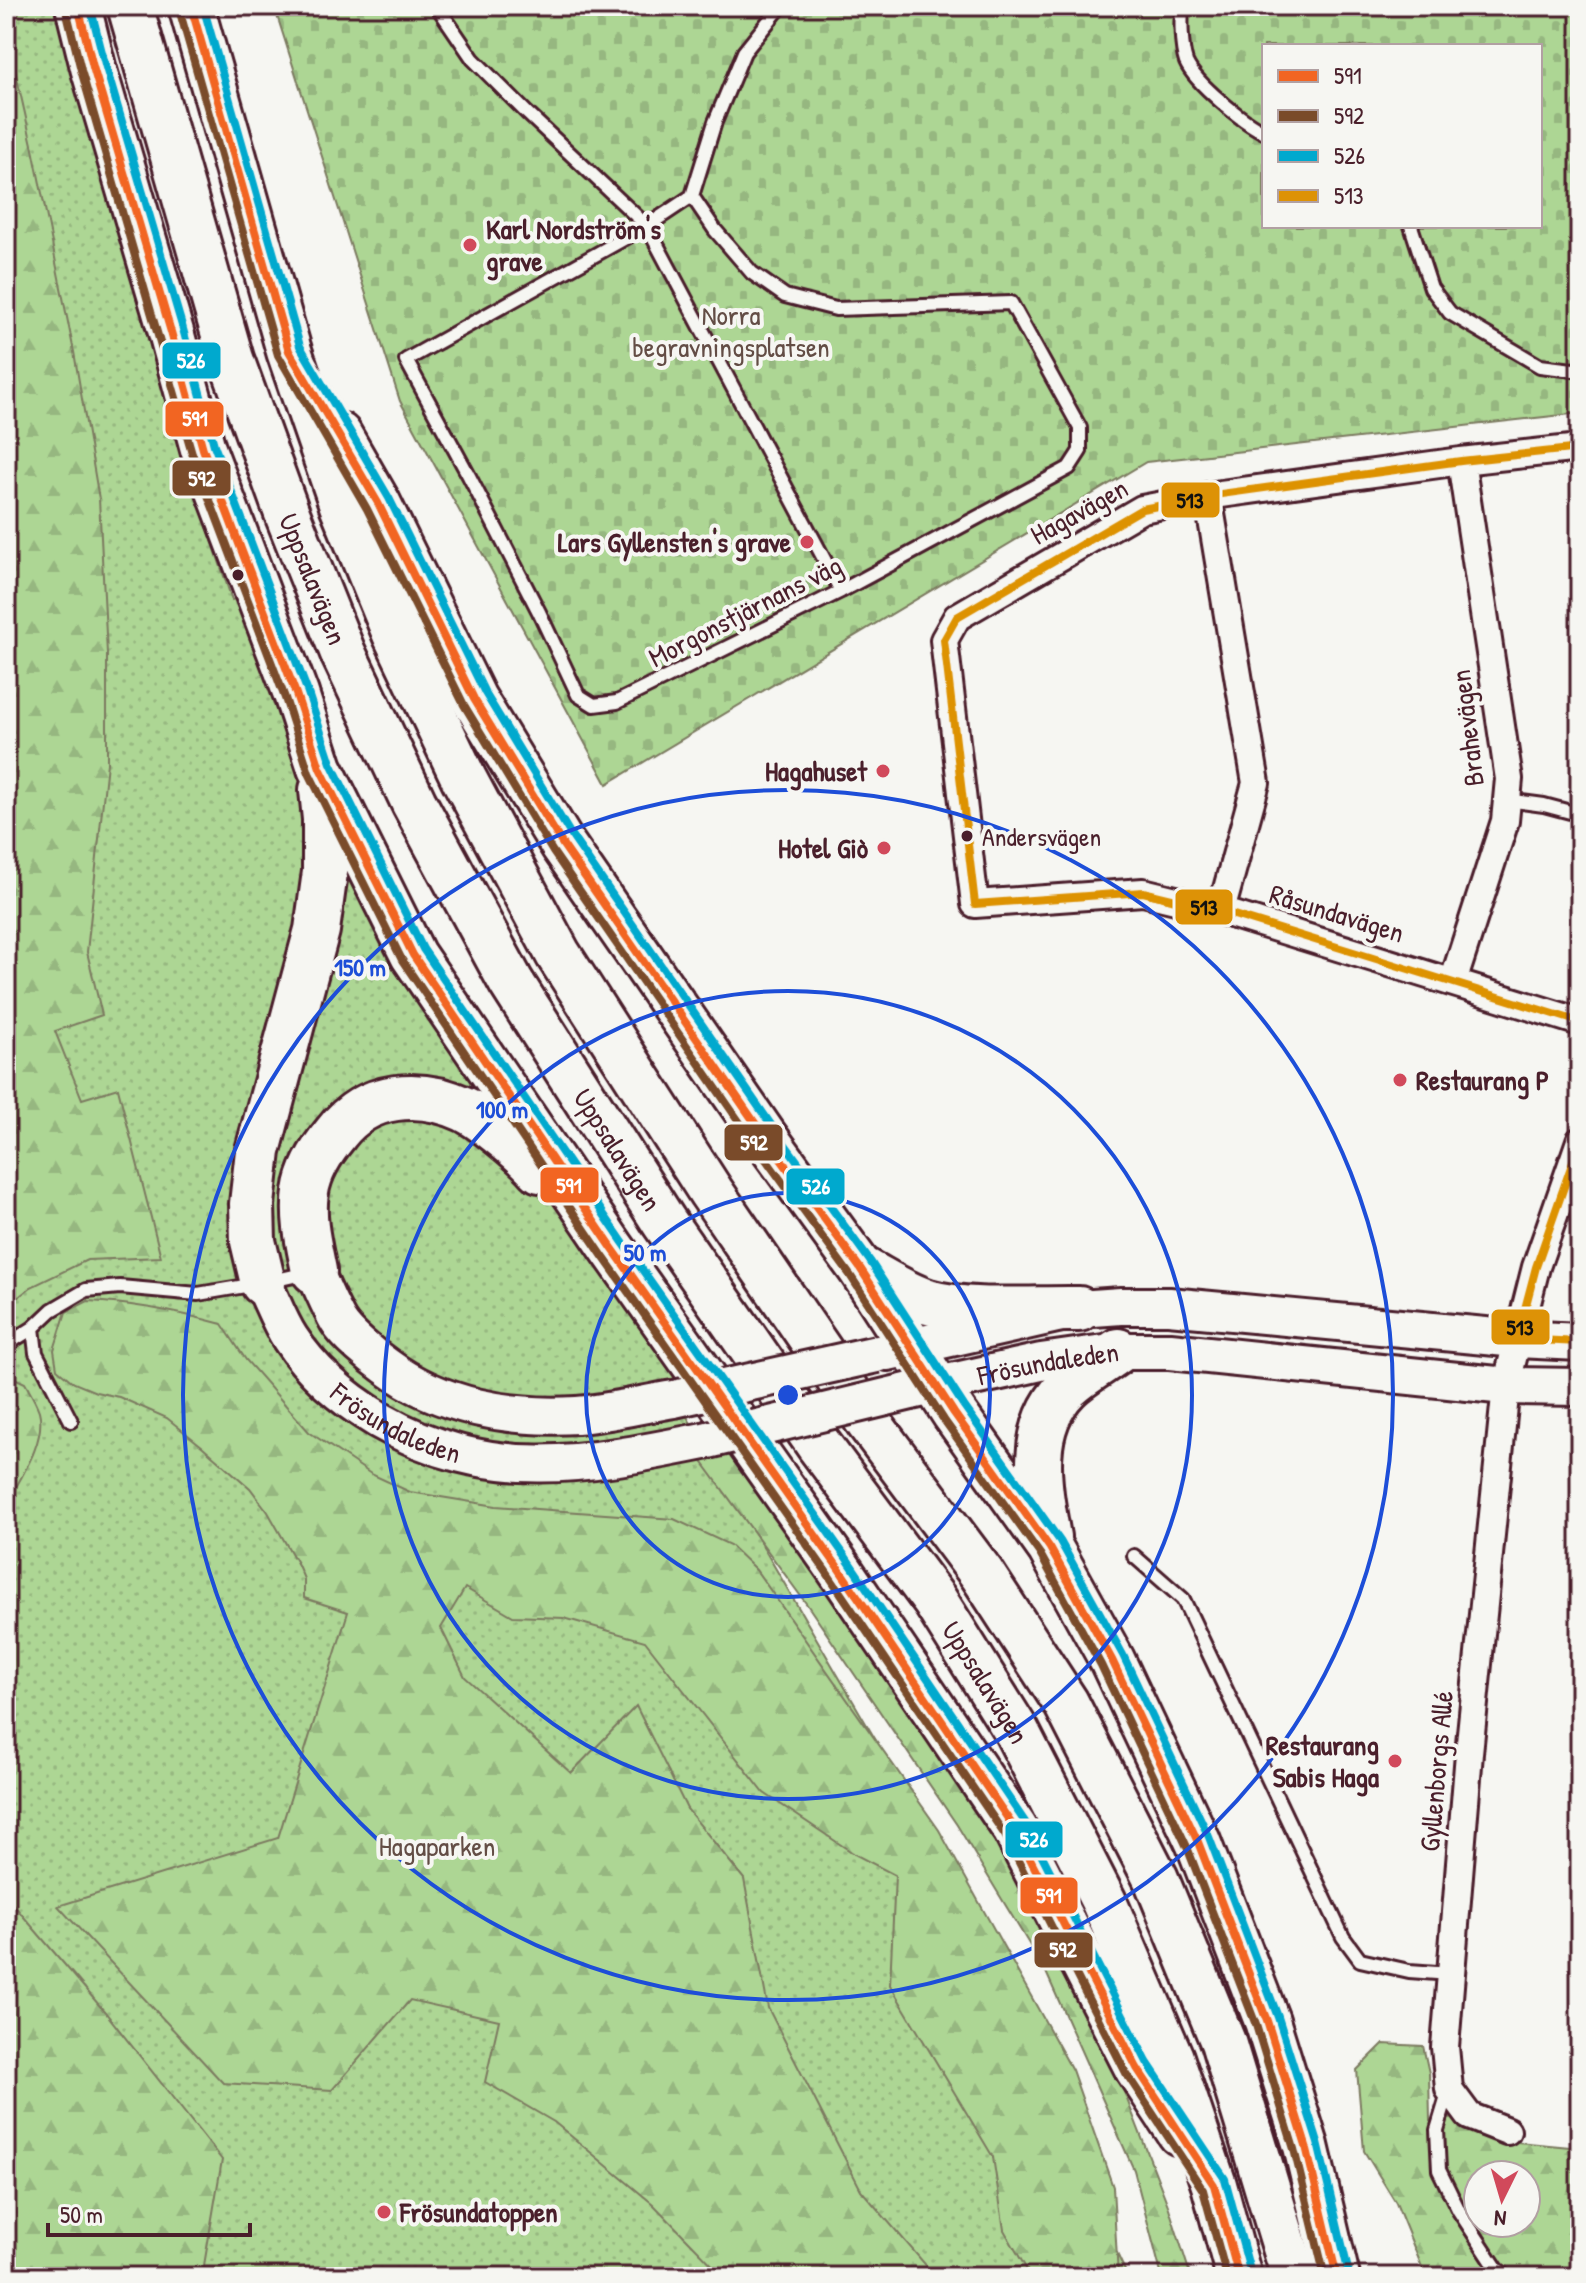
<svg xmlns="http://www.w3.org/2000/svg" width="1586" height="2283" font-family="'Patrick Hand',sans-serif">
	<style>
		.grass { fill: url(#grass-dots); stroke: #7c7a60; stroke-width: 2 }
		.forest { fill: url(#forest-firs); stroke: #7c7a60; stroke-width: 2; fill-rule: evenodd }
		.cemetery { fill: url(#cemetery-stones); stroke: #7c7a60; stroke-width: 2; fill-rule: evenodd }
		.lines { fill: none; stroke-linecap: round; stroke-linejoin: round }
		.lane-casing { stroke: #4a1f2b; stroke-width: 18 }
		.street-casing { stroke: #4a1f2b; stroke-width: 32 }
		.secondary-casing { stroke: #4a1f2b; stroke-width: 42 }
		.highway-casing { stroke: #4a1f2b; stroke-width: 50 }
		.lane { stroke: #f6f6f2; stroke-width: 12 }
		.street { stroke: #f6f6f2; stroke-width: 26 }
		.secondary { stroke: #f6f6f2; stroke-width: 36 }
		.highway { stroke: #f6f6f2; stroke-width: 44 }
		.secondary-bridge-casing { stroke: #4a1f2b; stroke-width: 42; stroke-linecap: butt }
		.secondary-bridge { stroke: #f6f6f2; stroke-width: 36 }
		.bus-1-casing { stroke: #f6f6f2; stroke-width: 14 }
		.bus-2-casing { stroke: #f6f6f2; stroke-width: 14 }
		.bus-3-casing { stroke: #f6f6f2; stroke-width: 14 }
		.bus-4-casing { stroke: #f6f6f2; stroke-width: 14 }
		.bus-1 { stroke: #f26522; stroke-width: 8 }
		.bus-2 { stroke: #7a4b2a; stroke-width: 8 }
		.bus-3 { stroke: #00a9ce; stroke-width: 8 }
		.bus-4 { stroke: #dd9206; stroke-width: 8 }
		.ring { fill: none; stroke: #1d4ed8; stroke-width: 4 }
		.poi-dot { fill: #d1495b; stroke: #f6f6f2; stroke-width: 3 }
		.bus-dot { fill: #4a1f2b; stroke: #f6f6f2; stroke-width: 3 }
		.labels { text-anchor: middle; dominant-baseline: central; stroke-width: 8; stroke-linejoin: round; paint-order: stroke }
		.bus-label { font-size: 26px; fill: #4a1f2b; stroke: #f6f6f2; text-anchor: start }
		.poi-label { font-size: 28px; font-weight: bold; fill: #4a1f2b; stroke: #f6f6f2; text-anchor: end }
		.park-label { font-size: 28px; fill: #634d45; stroke: #f6f6f2 }
		.street-label { font-size: 28px; fill: #4a1f2b; stroke: #f6f6f2 }
		.centre { fill: #1d4ed8; stroke: #f6f6f2; stroke-width: 4 }
		.ring-label { font-size: 24px; text-anchor: middle; font-weight: bold; fill: #1d4ed8; stroke: #f6f6f2; stroke-width: 8; stroke-linejoin: round; paint-order: stroke }
		.line-badge { stroke: #f6f6f2; stroke-width: 3 }
		.badge-label { font-size: 22px; text-anchor: middle; font-weight: bold; fill: #fff }
		.pale-badge-label { font-size: 22px; text-anchor: middle; font-weight: bold; fill: #111 }
	</style>
	<defs>
		<pattern id="grass-dots" width="8" height="8" patternUnits="userSpaceOnUse" patternTransform="scale(2)"><rect width="8" height="8" fill="#add694"/><path d="M2 2h.1M6 6h.1" fill="none" stroke="#96b780" stroke-width="1.8" stroke-linecap="round"/></pattern>
		<pattern id="forest-firs" width="22" height="20" patternUnits="userSpaceOnUse" patternTransform="scale(2)"><rect width="22" height="20" fill="#add694"/><path d="M5 1l3.5 6h-7zM16 11l3.5 6h-7z" fill="#96b780"/></pattern>
		<pattern id="cemetery-stones" width="16" height="16" patternUnits="userSpaceOnUse" patternTransform="scale(2)"><rect width="16" height="16" fill="#add694"/><path d="M2 7V4a2 2 0 0 1 4 0v3zM10 15v-3a2 2 0 0 1 4 0v3z" fill="#96b780"/></pattern>
	</defs>
	<rect width="100%" height="100%" fill="#f6f6f2"/>
	<filter id="ink" filterUnits="userSpaceOnUse"><feTurbulence type="fractalNoise" baseFrequency=".0125" numOctaves="2"/><feDisplacementMap in="SourceGraphic" scale="16" xChannelSelector="R" yChannelSelector="G"/><feConvolveMatrix kernelMatrix="1 2 1 2 8 2 1 2 1" color-interpolation-filters="sRGB"/></filter>
	<g filter="url(#ink)">
		<!-- grass -->
		<path class="grass" d="M6,6H57L78,91L172,421L232,600L240,597L292,725L683,1381L668,1384L878,1744L1128,2277H6Z"/>
		<!-- forest -->
		<path class="forest" d="M6,30L33,149L74,352L99,499L107,654V763L87,952L102,1015L55,1031L82,1099L118,1088L161,1257L87,1260L31,1287L6,1307Z
			M88,1301C134,1303 178,1312 222,1324L246,1360L309,1432L371,1474L410,1492L496,1506L674,1519L730,1545L756,1570L939,1830L1072,2070L1113,2187L1118,2277H1031L1004,2230L993,2157L890,1985L895,1875L856,1855L764,1793L645,1641L564,1618L513,1616L465,1588L441,1628L465,1677L571,1773L636,1706L687,1809L744,1879L768,2008L861,2190L936,2277H724L653,2204L554,2122L485,2082L499,2020L410,2000L332,2090L223,2083L58,1906L278,1838L348,1612L304,1598V1579L298,1565L268,1512L250,1488L203,1447L167,1418L119,1397L96,1392L74,1383L57,1369L54,1350L66,1312Z
			M6,1374L25,1383C30,1392 36,1402 39,1411C47,1441 19,1480 6,1505Z
			M732,1451L994,1827L1047,1929L1121,2084L1169,2208L1191,2277H1162L1134,2170L1046,1972L957,1825L808,1606L698,1456Z
			M6,1896L105,2012L222,2160L202,2277H6Z
			M1383,2044L1423,2046L1429,2073L1430,2121L1456,2118L1507,2141L1580,2148V2277H1426L1396,2203L1364,2151L1357,2070ZM1478,2175H1526V2223H1478Z"/>
		<!-- cemetery -->
		<path class="cemetery" d="M274,6H1580V413L1146,462L607,784L400,401ZM1264,46H1540V226H1264Z"/>
		<g class="lines">
			<defs>
				<path id="lane" d="M437,6L473,59L527,113L647,226L841,591
					M1182,6C1181,21 1181,47 1186,62C1195,83 1243,122 1264,132
					M692,196L715,230L752,273L785,296L836,309L1011,303L1080,428V451L1069,468L841,591L617,702L594,705L578,695L539,612L469,476L406,360L647,226L692,196L715,122L744,52L781,6
					M1411,226L1431,288L1450,313L1540,366L1573,370L1580,369
					M1507,800L1544,805L1574,813
					M33,1328L36,1353L71,1421
					M6,1345L33,1328L52,1310L86,1290L120,1287L198,1294L263,1283L307,1273
					M1134,1556L1183,1599L1343,1937L1360,1960L1409,1971L1451,1974
					M1449,2090L1437,2130L1439,2170L1459,2211L1497,2269L1507,2277"/>
				<path id="street" d="M1580,448L1461,461L1221,494L1142,509L957,617L944,640L975,904L1143,892L1221,911L1580,1022
					M1208,496L1256,783L1221,911
					M1453,982L1505,821L1509,779L1461,461
					M1507,2131L1469,2116L1449,2089L1445,2047L1469,1753L1506,1386L1536,1267L1580,1141"/>
				<g id="secondary">
					<path d="M314,1271C322,1287 329,1305 338,1321C347,1336 372,1356 386,1366C441,1407 511,1419 577,1415C609,1413 642,1404 674,1399"/>
					<path id="s1" d="M263,1283C272,1301 279,1321 290,1338C312,1372 344,1399 379,1420C490,1484 585,1465 704,1441"/>
					<path d="M888,1352L1079,1309L1121,1306H1169L1517,1339L1580,1342"/>
					<path id="s2" d="M911,1391L1041,1362L1118,1351H1170L1506,1386L1580,1387"/>
				</g>
				<g id="highway">
					<path d="M78,6L93,67L171,332L203,449L296,694L320,768L413,955L612,1248L835,1563L1015,1829L1137,2068L1180,2133"/>
					<path id="s3" d="M130,6L231,359L288,516L343,653L414,803L511,982L664,1222L818,1444L935,1601L1017,1732L1104,1902L1171,2058L1214,2185L1239,2277"/>
					<path d="M191,6L289,351L342,505L395,634L464,779L558,954L711,1192L869,1423L982,1574L1066,1703L1156,1879L1223,2042L1294,2277"/>
					<path d="M339,435L378,503L474,699L563,845L764,1136L860,1268L954,1413L1050,1548L1112,1660L1198,1842L1267,2021L1306,2146L1337,2277"/>
					<path d="M314,1271C309,1245 302,1219 306,1192C309,1170 322,1150 336,1133C367,1092 420,1089 464,1109C482,1117 526,1154 540,1170"/>
					<path d="M866,1271C886,1282 906,1295 928,1302C969,1314 1035,1308 1079,1309"/>
					<path d="M263,1283L253,1241L252,1204L258,1151L317,930L325,872V819L322,790"/>
					<path d="M1048,1537C1039,1487 1027,1429 1067,1388C1081,1374 1102,1363 1118,1351"/>
				</g>
			</defs>
			<!-- lane casing -->
			<use href="#lane" class="lane-casing"/>
			<!-- street casing -->
			<use href="#street" class="street-casing"/>
			<!-- secondary casing -->
			<use href="#secondary" class="secondary-casing"/>
			<!-- highway casing -->
			<use href="#highway" class="highway-casing"/>
			<!-- lane -->
			<use href="#lane" class="lane"/>
			<!-- street -->
			<use href="#street" class="street"/>
			<!-- secondary -->
			<use href="#secondary" class="secondary"/>
			<!-- highway -->
			<use href="#highway" class="highway"/>
			<defs>
				<path id="secondary-bridge" d="M674,1399L877,1354
					M704,1441L911,1391"/>
			</defs>
			<!-- secondary-bridge casing -->
			<use href="#secondary-bridge" class="secondary-bridge-casing"/>
			<!-- secondary-bridge -->
			<use href="#secondary-bridge" class="secondary-bridge"/>
			<defs>
				<path id="bus-1" d="M78,6L93,67L171,332L203,449L296,694L320,768L413,955L612,1248L835,1563L1015,1829L1137,2068L1214,2185L1239,2277
					M191,6L289,351L378,503L474,699L563,845L764,1136L860,1268L954,1413L1050,1548L1112,1660L1198,1842L1267,2021L1306,2146L1337,2277"/>
				<path id="bus-2" d="M66,9L81,70L192,453L285,698L309,773L402,960L602,1255L825,1570L1005,1835L1126,2073L1203,2190L1227,2277
					M179,9L278,355L367,509L464,705L553,852L754,1143L850,1275L944,1420L1040,1554L1101,1665L1187,1847L1256,2025L1294,2149L1325,2277"/>
				<path id="bus-3" d="M90,6L105,64L183,329L214,445L307,690L331,763L423,949L622,1241L845,1556L1025,1822L1147,2062L1225,2179L1251,2274
					M203,6L300,346L389,498L485,693L573,838L774,1129L870,1261L964,1406L1060,1541L1123,1655L1209,1837L1278,2017L1318,2143L1349,2274"/>
				<path id="bus-4" d="M1580,448L1461,461L1221,494L1142,509L957,617L944,640L975,904L1143,892L1221,911L1580,1022
					M1580,1141L1536,1267L1517,1339L1580,1342"/>
			</defs>
			<!-- bus-1 casing -->
			<use href="#bus-1" class="bus-1-casing"/>
			<!-- bus-2 casing -->
			<use href="#bus-2" class="bus-2-casing"/>
			<!-- bus-3 casing -->
			<use href="#bus-3" class="bus-3-casing"/>
			<!-- bus-4 casing -->
			<use href="#bus-4" class="bus-4-casing"/>
			<!-- bus-1 -->
			<use href="#bus-1" class="bus-1"/>
			<!-- bus-2 -->
			<use href="#bus-2" class="bus-2"/>
			<!-- bus-3 -->
			<use href="#bus-3" class="bus-3"/>
			<!-- bus-4 -->
			<use href="#bus-4" class="bus-4"/>
		</g>
	</g>
	<!-- distance rings -->
	<g class="ring">
		<circle cx="788" cy="1395" r="202"/>
		<circle cx="788" cy="1395" r="404"/>
		<circle cx="788" cy="1395" r="605"/>
	</g>
	<!-- markers -->
	<g class="poi-dot">
		<circle cx="470" cy="245" r="8"/>
		<circle cx="807" cy="542" r="8"/>
		<circle cx="883" cy="771" r="8"/>
		<circle cx="884" cy="848" r="8"/>
		<circle cx="1400" cy="1080" r="8"/>
		<circle cx="1395" cy="1761" r="8"/>
		<circle cx="384" cy="2212" r="8"/>
	</g>
	<g class="bus-dot">
		<circle cx="238" cy="575" r="7"/>
		<circle cx="967" cy="836" r="7"/>
	</g>
	<g class="labels">
		<!-- bus labels -->
		<g class="bus-label">
			<text x="982" y="836">Andersvägen</text>
		</g>
		<!-- poi labels -->
		<g class="poi-label">
			<text x="486" y="229" text-anchor="start">Karl Nordström's<tspan x="486" dy="32">grave</tspan></text>
			<text x="791" y="542">Lars Gyllensten's grave</text>
			<text x="867" y="771">Hagahuset</text>
			<text x="868" y="848">Hotel Giò</text>
			<text x="1416" y="1080" text-anchor="start">Restaurang P</text>
			<text x="1379" y="1745">Restaurang<tspan x="1379" dy="32">Sabis Haga</tspan></text>
			<text x="400" y="2212" text-anchor="start">Frösundatoppen</text>
		</g>
		<!-- park labels -->
		<g class="park-label">
			<text x="731" y="315">Norra<tspan x="731" dy="32">begravningsplatsen</tspan></text>
			<text x="437" y="1846">Hagaparken</text>
		</g>
		<!-- street labels -->
		<g class="street-label">
			<text transform="translate(1079 511) rotate(-29)">Hagavägen</text>
			<text stroke="none"><textPath href="#s3" startOffset="602">Uppsalavägen</textPath></text>
			<text transform="translate(745 611) rotate(-27)">Morgonstjärnans väg</text>
			<text transform="translate(1467 728) rotate(-97)">Brahevägen</text>
			<text transform="translate(1337 913) rotate(17)">Råsundavägen</text>
			<text stroke="none"><textPath href="#s3" startOffset="1250">Uppsalavägen</textPath></text>
			<text stroke="none"><textPath href="#s2" startOffset="140">Frösundaleden</textPath></text>
			<text stroke="none"><textPath href="#s1" startOffset="200">Frösundaleden</textPath></text>
			<text stroke="none"><textPath href="#s3" startOffset="1898">Uppsalavägen</textPath></text>
			<text transform="translate(1436 1771) rotate(-85)">Gyllenborgs Allé</text>
		</g>
	</g>
	<circle cx="788" cy="1395" r="12" class="centre"/>
	<g class="ring-label">
		<text x="360" y="976">150 m</text>
		<text x="502" y="1118">100 m</text>
		<text x="645" y="1261">50 m</text>
	</g>
	<g class="line-badge">
		<rect x="161" y="341" width="61" height="39" rx="8" fill="#00a9ce"/>
		<rect x="164" y="400" width="61" height="38" rx="8" fill="#f26522"/>
		<rect x="171" y="459" width="61" height="38" rx="8" fill="#7a4b2a"/>
		<rect x="1160" y="481" width="61" height="38" rx="8" fill="#dd9206"/>
		<rect x="1174" y="888" width="60" height="38" rx="8" fill="#dd9206"/>
		<rect x="723" y="1123" width="61" height="39" rx="8" fill="#7a4b2a"/>
		<rect x="539" y="1166" width="61" height="38" rx="8" fill="#f26522"/>
		<rect x="785" y="1167" width="61" height="39" rx="8" fill="#00a9ce"/>
		<rect x="1490" y="1308" width="61" height="38" rx="8" fill="#dd9206"/>
		<rect x="1004" y="1820" width="60" height="39" rx="8" fill="#00a9ce"/>
		<rect x="1019" y="1876" width="60" height="39" rx="8" fill="#f26522"/>
		<rect x="1033" y="1931" width="61" height="38" rx="8" fill="#7a4b2a"/>
	</g>
	<g class="badge-label">
		<text x="191" y="368">526</text>
		<text x="195" y="426">591</text>
		<text x="202" y="486">592</text>
		<text x="754" y="1150">592</text>
		<text x="569" y="1193">591</text>
		<text x="816" y="1194">526</text>
		<text x="1034" y="1847">526</text>
		<text x="1049" y="1903">591</text>
		<text x="1063" y="1957">592</text>
	</g>
	<g class="pale-badge-label">
		<text x="1190" y="508">513</text>
		<text x="1204" y="915">513</text>
		<text x="1520" y="1335">513</text>
	</g>
	<!-- margin -->
	<rect width="1586" height="2283" fill="none" stroke="#f6f6f2" stroke-width="32"/>
	<rect x="16" y="16" width="1554" height="2251" fill="none" stroke="#4a1f2b" stroke-width="3" filter="url(#ink)"/>
	<!-- legend -->
	<rect x="1262" y="44" width="280" height="184" fill="#f6f6f2" stroke="#b1a0a2" stroke-width="2"/>
	<rect x="1278" y="70" width="40" height="12" fill="#f26522" stroke="#b1a0a2" stroke-width="2"/>
	<text x="1334" y="84" font-size="24" fill="#4a1f2b">591</text>
	<rect x="1278" y="110" width="40" height="12" fill="#7a4b2a" stroke="#b1a0a2" stroke-width="2"/>
	<text x="1334" y="124" font-size="24" fill="#4a1f2b">592</text>
	<rect x="1278" y="150" width="40" height="12" fill="#00a9ce" stroke="#b1a0a2" stroke-width="2"/>
	<text x="1334" y="164" font-size="24" fill="#4a1f2b">526</text>
	<rect x="1278" y="190" width="40" height="12" fill="#dd9206" stroke="#b1a0a2" stroke-width="2"/>
	<text x="1334" y="204" font-size="24" fill="#4a1f2b">513</text>
	<!-- north arrow -->
	<g transform="translate(1502 2199) rotate(185)"><circle r="38" fill="#f6f6f2" stroke="#b1a0a2" stroke-width="2"/>
	<path d="M0-6L14 30L0 20L-14 30Z" fill="#d1495b"/>
	<text y="-12" font-size="22" font-weight="bold" text-anchor="middle" fill="#4a1f2b">N</text>
	</g>
	<!-- scale -->
	<path d="M48 2223v12h202v-12" fill="none" stroke="#4a1f2b" stroke-width="4"/>
	<text x="60" y="2223" font-size="24" fill="#4a1f2b" stroke="#f6f6f2" stroke-width="6" paint-order="stroke">50 m</text>
</svg>
